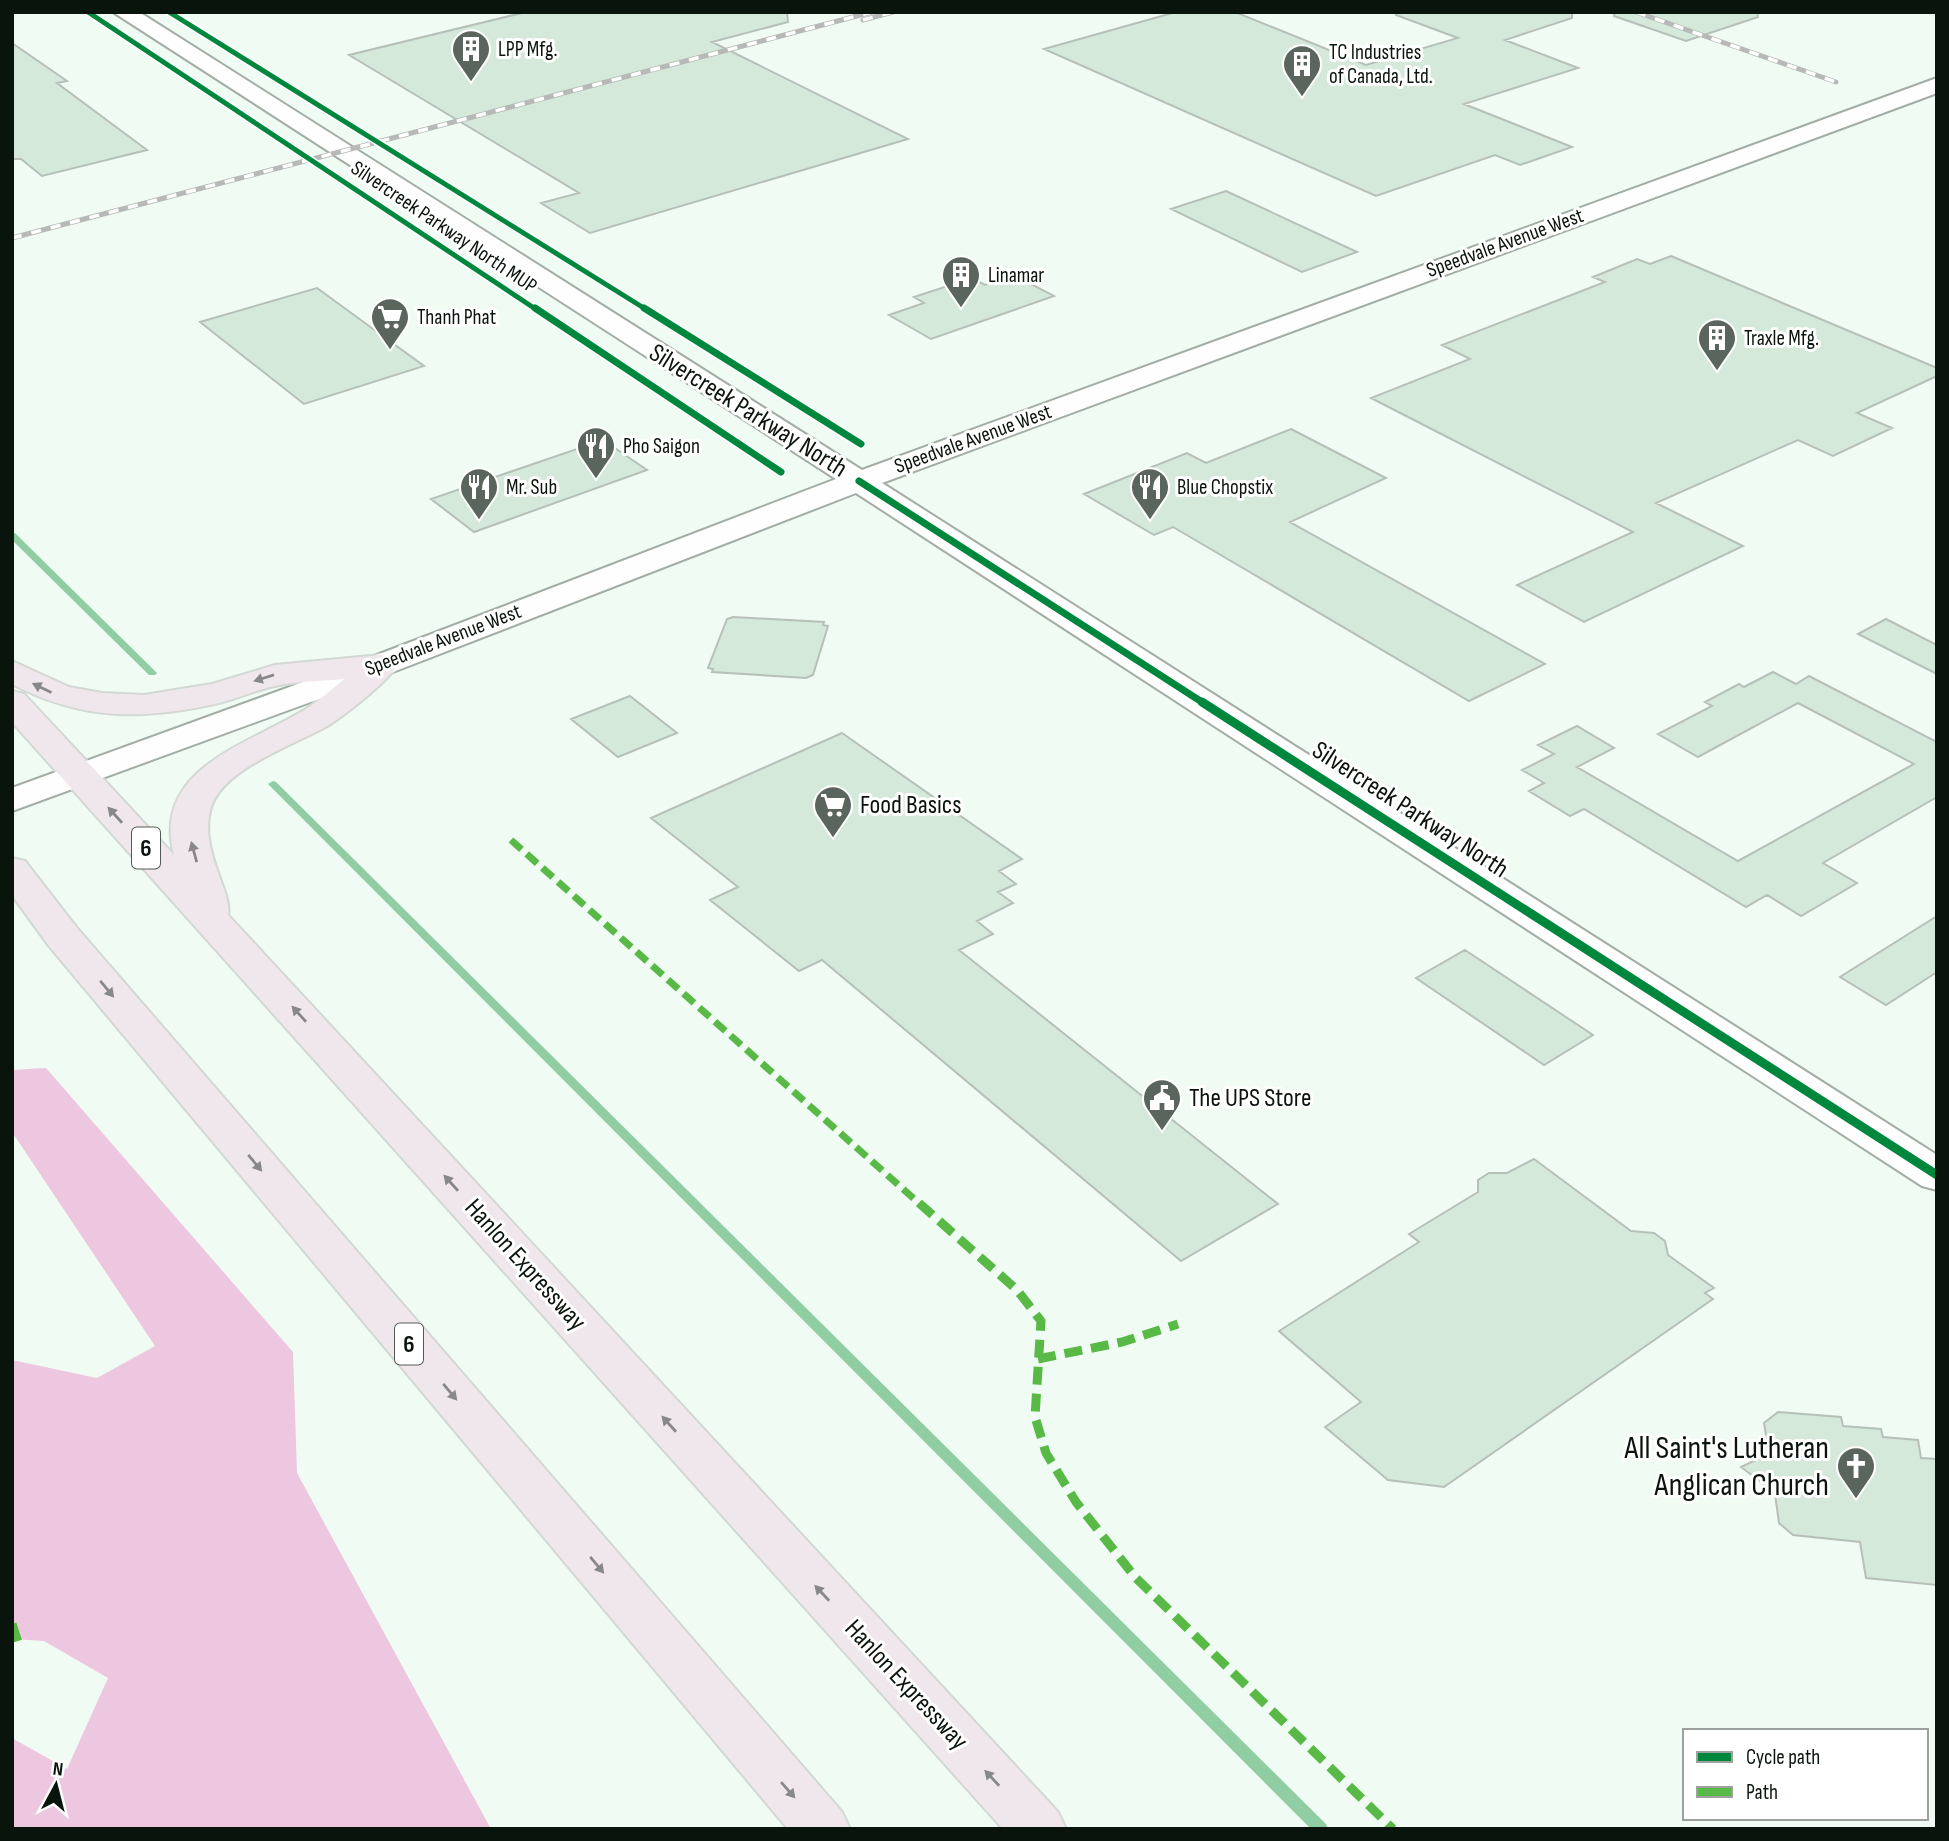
<svg xmlns="http://www.w3.org/2000/svg" width="1949" height="1841" font-family="'Sofia Sans Condensed',sans-serif">
	<style>
		.forest { fill: #edc7e0 }
		.lines { fill: none; stroke-linecap: round; stroke-linejoin: round }
		.stream { fill: #91cda3; fill-rule: evenodd }
		.building { fill: #d4e9da; stroke: #b6c0b9; stroke-width: 2 }
		.secondary-casing { stroke: #a2ada5; stroke-width: 4 }
		.highway-casing { stroke: #d2d8d4; stroke-width: 4 }
		.secondary { fill: #fdfefd; fill-rule: evenodd }
		.highway { fill: #f0e7ed; fill-rule: evenodd }
		.rail-casing { stroke: #b6b9b7; stroke-width: 5 }
		.rail { stroke: #fff; stroke-width: 3.5; stroke-dasharray: 10; stroke-linecap: butt }
		.quiet-far1 { stroke: #58b947; stroke-width: 7; stroke-dasharray: 14 7; stroke-linecap: butt }
		.quiet { stroke: #58b947; stroke-width: 9; stroke-dasharray: 18 9; stroke-linecap: butt }
		.cycleway-far2-casing { stroke: #fff; stroke-width: 8 }
		.cycleway-far1-casing { stroke: #fff; stroke-width: 10 }
		.cycleway-casing { stroke: #fff; stroke-width: 13 }
		.cycleway-far2 { stroke: #00873e; stroke-width: 5 }
		.cycleway-far1 { stroke: #00873e; stroke-width: 7 }
		.cycleway { stroke: #00873e; stroke-width: 9 }
		.oneway { fill: #888 }
		.labels { text-anchor: middle; dominant-baseline: central; stroke-width: 6; stroke-linejoin: round; paint-order: stroke }
		.far-poi-label { font-size: 21px; fill: #09140c; stroke: #fff; text-anchor: start }
		.far-street-label { font-size: 21px; fill: #09140c; stroke: #fff }
		.shield { fill: #fff; stroke: #535a55; stroke-width: 2 }
		.shield-label { font-size: 24px; font-weight: bold; fill: #09140c }
		.street-label { font-size: 26px; fill: #09140c; stroke: #fff }
		.poi-label { font-size: 26px; fill: #09140c; stroke: #fff; text-anchor: start }
		.near-poi-label { font-size: 32px; fill: #09140c; stroke: #fff; text-anchor: end }
	</style>
	<rect width="100%" height="100%" fill="#f0fbf3"/>
	<!-- forest -->
	<path class="forest" d="M46,1068L293,1352L297,1473L491,1829H12V1738L67,1769L108,1678L44,1641L12,1639V1360L97,1378L155,1346L12,1132V1070Z"/>
	<g class="lines">
		<!-- stream -->
		<path class="stream" d="M12,533H15L155,671L157,673L155,675H149L12,540Z
			M273,781L276,782L1326,1824L1328,1829H1311L270,786L268,784Z"/>
	</g>
	<!-- building -->
	<path class="building" d="M526,12H787L788,22L712,42L908,139L590,233L541,203L579,193L349,55Z
		M1176,12H1235L1366,65L1458,38L1396,15V12H1572V18L1505,40L1578,68L1464,104L1572,147L1520,165L1495,155L1376,196L1044,49Z
		M1615,12H1757L1758,17L1686,41L1614,16Z
		M12,43L67,81L57,83L147,150L42,176L21,159H12Z
		M1226,191L1357,252L1302,272L1171,209Z
		M1671,256L1937,368V376L1857,413L1892,428L1833,456L1798,440L1656,503L1743,546L1584,622L1517,585L1633,532L1371,398L1470,359L1442,345L1605,282L1593,277L1637,259L1650,264Z
		M1014,275L1054,296L931,339L889,315L924,303L914,297L972,278L985,285Z
		M317,288L369,326L424,366L304,404L200,322Z
		M1291,429L1386,478L1290,522L1545,664L1469,701L1173,527L1154,535L1084,494L1187,453L1206,463Z
		M603,440L647,470L474,532L431,499Z
		M733,617L824,622L823,625L828,626L813,675L806,678L712,672L713,669L708,668L727,619Z
		M1886,619L1937,645V674L1858,634Z
		M1773,672L1796,684L1809,676L1937,742V797L1823,863L1857,883L1801,916L1767,895L1746,907L1584,809L1570,816L1529,791L1544,783L1522,770L1554,754L1538,745L1577,726L1614,748L1577,767L1738,861L1914,764L1798,703L1698,757L1658,734L1712,706L1705,702L1739,684L1744,687Z
		M630,696L677,733L618,757L571,719Z
		M842,733L1022,859L999,871L1016,884L998,892L1013,903L977,921L993,934L959,950L1278,1204L1181,1261L822,960L799,971L710,900L738,887L651,818Z
		M1937,916V972L1886,1005L1840,977Z
		M1465,950L1593,1035L1544,1065L1416,978Z
		M1534,1159L1631,1231L1654,1233L1665,1241L1668,1255L1714,1288L1705,1293L1713,1299L1444,1487L1388,1480L1325,1427L1361,1402L1279,1331L1419,1242L1409,1234L1478,1192V1180L1489,1173H1507Z
		M1778,1412L1841,1417L1843,1426L1881,1429L1883,1437L1918,1440L1921,1458L1937,1459V1585L1866,1578L1860,1542L1793,1535L1779,1523L1775,1494H1767L1765,1485L1741,1467L1762,1457L1760,1446L1768,1447L1764,1423Z"/>
	<g class="lines">
		<defs>
			<path id="secondary" d="M113,12H139L862,470L1937,78V93L882,483L1937,1155V1190L1922,1186L856,493L393,672L12,811V788L369,658L836,479Z"/>
			<path id="highway" d="M381,655L393,658L398,665C384,684 349,712 329,725C295,745 219,769 210,811C200,852 233,893 228,915L1058,1812L1066,1829H1003L12,722V691L24,694L174,855C151,768 250,744 306,709C320,700 332,689 344,679C323,681 301,681 280,685C260,688 240,698 219,703C143,720 83,721 12,684V661L69,687L102,693L144,695L212,684L275,665Z
				M12,858L25,861L77,928L842,1812L850,1829H788L49,946L12,895Z"/>
		</defs>
		<!-- secondary casing -->
		<use href="#secondary" class="secondary-casing"/>
		<!-- highway casing -->
		<use href="#highway" class="highway-casing"/>
		<!-- secondary -->
		<use href="#secondary" class="secondary"/>
		<!-- highway -->
		<use href="#highway" class="highway"/>
		<defs>
			<path id="rail" d="M1636,12L1836,82
				M863,20L893,12
				M12,238L872,12"/>
		</defs>
		<!-- rail casing -->
		<use href="#rail" class="rail-casing"/>
		<!-- rail -->
		<use href="#rail" class="rail"/>
		<!-- quiet-far1 -->
		<path class="quiet-far1" d="M511,840L921,1205"/>
		<!-- quiet -->
		<path class="quiet" d="M919,1203L1017,1290L1041,1321L1035,1417L1046,1453L1076,1502L1135,1577L1393,1829
			M1038,1359L1122,1342L1178,1324
			M12,1624L20,1648"/>
		<defs>
			<path id="cycleway-far2" d="M88,12L537,310
				M169,12L647,310"/>
			<path id="cycleway-far1" d="M535,308L781,472
				M644,308L861,444
				M859,481L1205,704"/>
			<path id="cycleway" d="M1202,702L1937,1175"/>
		</defs>
		<!-- cycleway-far2 casing -->
		<use href="#cycleway-far2" class="cycleway-far2-casing"/>
		<!-- cycleway-far1 casing -->
		<use href="#cycleway-far1" class="cycleway-far1-casing"/>
		<!-- cycleway casing -->
		<use href="#cycleway" class="cycleway-casing"/>
		<!-- cycleway-far2 -->
		<use href="#cycleway-far2" class="cycleway-far2"/>
		<!-- cycleway-far1 -->
		<use href="#cycleway-far1" class="cycleway-far1"/>
		<!-- cycleway -->
		<use href="#cycleway" class="cycleway"/>
	</g>
	<!-- one-way arrows -->
	<defs><path id="oneway-solid" d="M-6-.8H1V-3.2L6.5 0L1 3.2V.8H-6Z" transform="scale(1.75)"/></defs>
	<g class="oneway">
		<use href="#oneway-solid" transform="translate(264 678) rotate(163)"/>
		<use href="#oneway-solid" transform="translate(42 688) rotate(-154)"/>
		<use href="#oneway-solid" transform="translate(115 815) rotate(-132)"/>
		<use href="#oneway-solid" transform="translate(194 852) rotate(-105)"/>
		<use href="#oneway-solid" transform="translate(107 989) rotate(50)"/>
		<use href="#oneway-solid" transform="translate(299 1014) rotate(-132)"/>
		<use href="#oneway-solid" transform="translate(255 1163) rotate(50)"/>
		<use href="#oneway-solid" transform="translate(451 1183) rotate(-132)"/>
		<use href="#oneway-solid" transform="translate(450 1392) rotate(50)"/>
		<use href="#oneway-solid" transform="translate(669 1424) rotate(-132)"/>
		<use href="#oneway-solid" transform="translate(597 1565) rotate(50)"/>
		<use href="#oneway-solid" transform="translate(822 1593) rotate(-133)"/>
		<use href="#oneway-solid" transform="translate(992 1778) rotate(-133)"/>
		<use href="#oneway-solid" transform="translate(788 1790) rotate(49)"/>
	</g>
	<!-- icons -->
	<defs>
		<symbol id="building-pin" viewBox="-11 -11 22 30"><path d="M0 17L-7.5 6A9.5 9.5 0 1 1 7.5 6Z" fill="#5a655d" stroke="#fff"/><path d="M-4-6H4V6H1V3H-1V6H-4ZM-2.5-4.3h1.7v1.8h-1.7ZM.8-4.3h1.7v1.8H.8ZM-2.5-1h1.7V.8h-1.7ZM.8-1h1.7V.8H.8Z" fill="#fff"/></symbol>
		<symbol id="supermarket-pin" viewBox="-11 -11 22 30"><path d="M0 17L-7.5 6A9.5 9.5 0 1 1 7.5 6Z" fill="#5a655d" stroke="#fff"/><path d="M-6-5.5h2.5l.6 2H6L4.5 2H-2.5L-4.4-4H-6ZM-1.5 3.2a1.3 1.3 0 1 0 .1 0ZM3 3.2a1.3 1.3 0 1 0 .1 0Z" fill="#fff"/></symbol>
		<symbol id="restaurant-pin" viewBox="-11 -11 22 30"><path d="M0 17L-7.5 6A9.5 9.5 0 1 1 7.5 6Z" fill="#5a655d" stroke="#fff"/><path d="M-5-6h1v4h1v-4h1v4h1v-4h1v5L-1.5 .5V6h-2V.5L-5-1ZM5-6V6H3V1.5H1.5Q1.5-4 5-6Z" fill="#fff"/></symbol>
		<symbol id="civic-pin" viewBox="-11 -11 22 30"><path d="M0 17L-7.5 6A9.5 9.5 0 1 1 7.5 6Z" fill="#5a655d" stroke="#fff"/><path d="M-.6-6.5H3V-4.5H.6V-3L4-1V1h2V6H-6V1h2V-1L-.6-3ZM-1.2 2.5V6h2.4V2.5Z" fill="#fff"/></symbol>
		<symbol id="church-pin" viewBox="-11 -11 22 30"><path d="M0 17L-7.5 6A9.5 9.5 0 1 1 7.5 6Z" fill="#5a655d" stroke="#fff"/><path d="M-1.2-6h2.4v3.5h3.3v2.4h-3.3V6h-2.4V-.1h-3.3v-2.4h3.3Z" fill="#fff"/></symbol>
	</defs>
	<g fill-rule="evenodd">
		<use href="#building-pin" x="449" y="27" width="44" height="60"/>
		<use href="#building-pin" x="1280" y="42" width="44" height="60"/>
		<use href="#building-pin" x="939" y="253" width="44" height="60"/>
		<use href="#supermarket-pin" x="368" y="295" width="44" height="60"/>
		<use href="#building-pin" x="1695" y="316" width="44" height="60"/>
		<use href="#restaurant-pin" x="574" y="424" width="44" height="60"/>
		<use href="#restaurant-pin" x="457" y="465" width="44" height="60"/>
		<use href="#restaurant-pin" x="1128" y="465" width="44" height="60"/>
		<use href="#supermarket-pin" x="811" y="783" width="44" height="60"/>
		<use href="#civic-pin" x="1140" y="1076" width="44" height="60"/>
		<use href="#church-pin" x="1834" y="1444" width="44" height="60"/>
	</g>
	<g class="labels">
		<!-- far-poi labels -->
		<g class="far-poi-label">
			<text x="498" y="49">LPP Mfg.</text>
			<text x="1329" y="52">TC Industries<tspan x="1329" dy="24">of Canada, Ltd.</tspan></text>
			<text x="988" y="275">Linamar</text>
			<text x="417" y="317">Thanh Phat</text>
			<text x="1744" y="338">Traxle Mfg.</text>
			<text x="623" y="446">Pho Saigon</text>
			<text x="506" y="487">Mr. Sub</text>
			<text x="1177" y="487">Blue Chopstix</text>
		</g>
		<!-- far-street labels -->
		<g class="far-street-label">
			<text transform="translate(444 227) rotate(34)">Silvercreek Parkway North MUP</text>
			<text transform="translate(1505 243) rotate(-20)">Speedvale Avenue West</text>
			<text transform="translate(973 439) rotate(-20)">Speedvale Avenue West</text>
			<text transform="translate(443 640) rotate(-21)">Speedvale Avenue West</text>
		</g>
		<!-- shield labels -->
		<g class="shield">
			<rect x="132" y="827.5" width="28" height="41" rx="5"/>
			<rect x="395" y="1323.5" width="28" height="41" rx="5"/>
		</g>
		<g class="shield-label">
			<text x="146" y="848">6</text>
			<text x="409" y="1344">6</text>
		</g>
		<!-- street labels -->
		<g class="street-label">
			<text transform="translate(748 411) rotate(32)">Silvercreek Parkway North</text>
			<text transform="translate(1410 810) rotate(33)">Silvercreek Parkway North</text>
			<text transform="translate(525 1265) rotate(48)">Hanlon Expressway</text>
			<text transform="translate(906 1685) rotate(47)">Hanlon Expressway</text>
		</g>
		<!-- poi labels -->
		<g class="poi-label">
			<text x="860" y="805">Food Basics</text>
			<text x="1189" y="1098">The UPS Store</text>
		</g>
		<!-- near-poi labels -->
		<g class="near-poi-label">
			<text x="1829" y="1448">All Saint's Lutheran<tspan x="1829" dy="37">Anglican Church</tspan></text>
		</g>
	</g>
	<!-- border -->
	<rect width="1949" height="1841" fill="none" stroke="#09140c" stroke-width="28"/>
	<!-- legend -->
	<rect x="1683" y="1729" width="245" height="91" fill="#ffffff" stroke="#9da19e" stroke-width="2"/>
	<rect x="1697" y="1752" width="35" height="10" fill="#00873e" stroke="#9da19e" stroke-width="2"/>
	<text x="1746" y="1764" font-size="21" fill="#09140c">Cycle path</text>
	<rect x="1697" y="1787" width="35" height="10" fill="#58b947" stroke="#9da19e" stroke-width="2"/>
	<text x="1746" y="1799" font-size="21" fill="#09140c">Path</text>
	<!-- north arrow -->
	<g transform="translate(56 1785) rotate(7)" stroke="#ffffff" stroke-width="5" paint-order="stroke">
	<path d="M0-5L12 26L0 18L-12 26Z" fill="#09140c"/>
	<text y="-10" font-size="19" font-weight="bold" text-anchor="middle" fill="#09140c">N</text>
	</g>
</svg>
